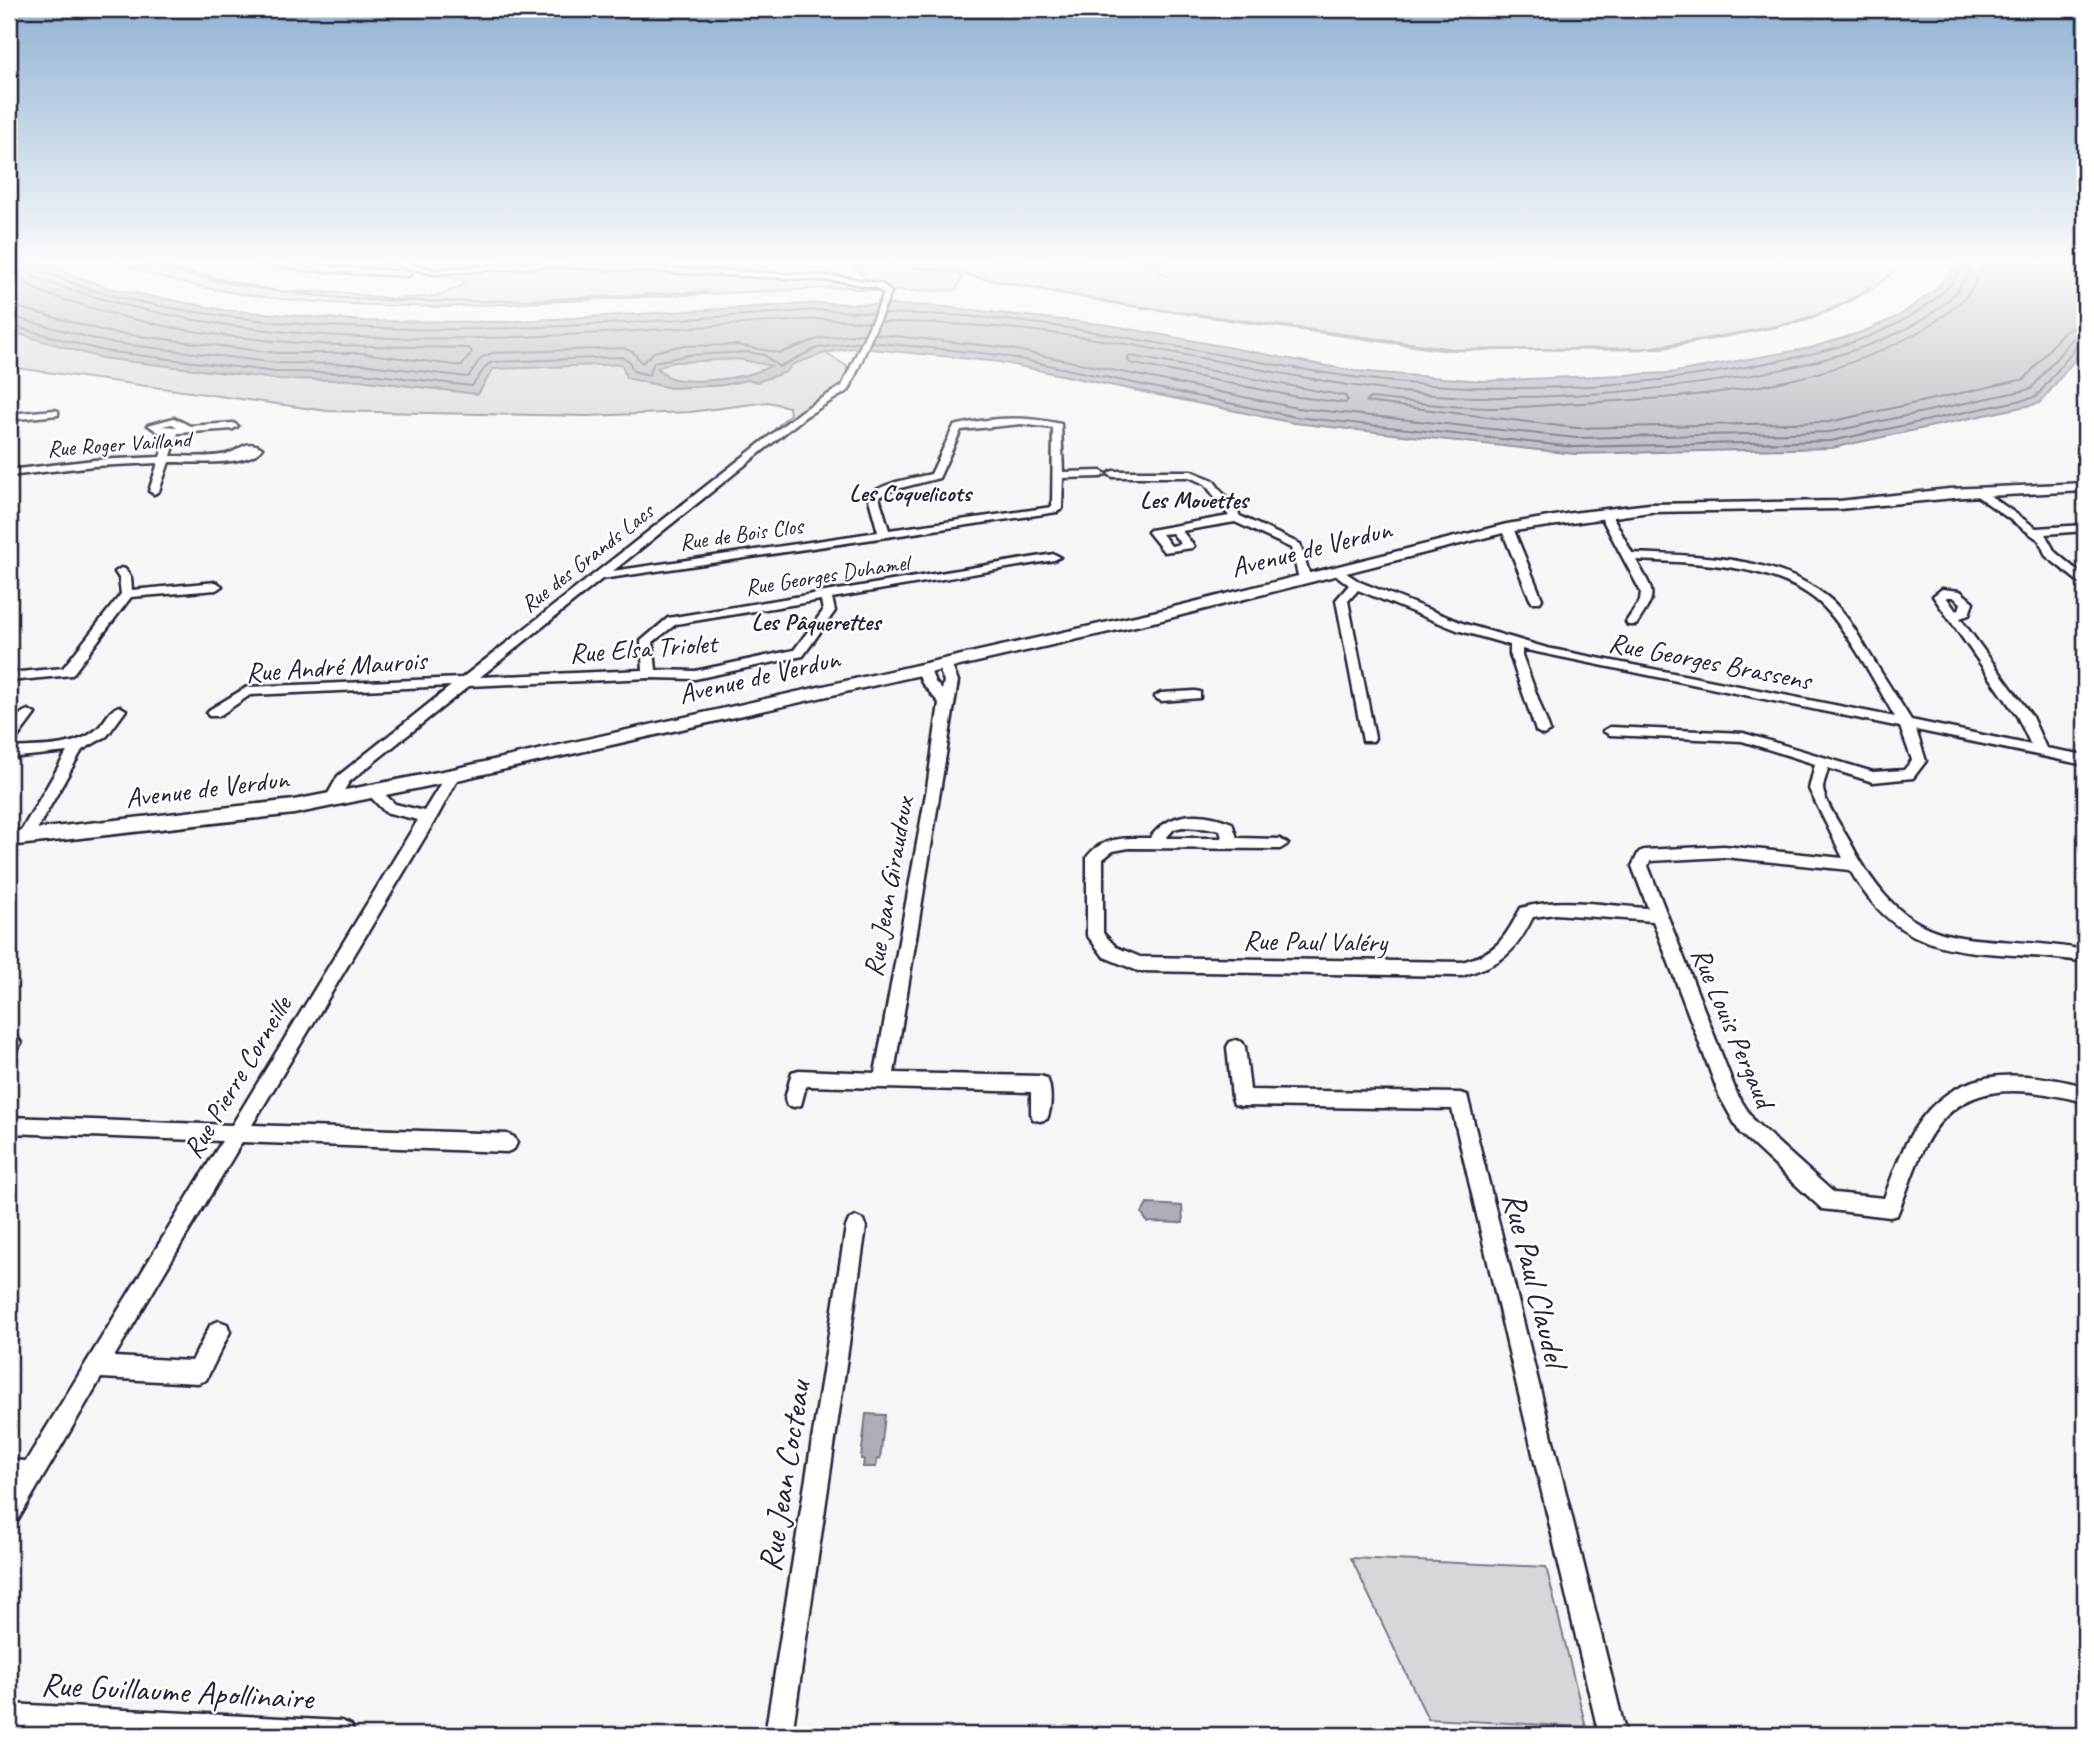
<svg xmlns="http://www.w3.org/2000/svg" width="2094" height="1744" font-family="Caveat,sans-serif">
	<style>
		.green { fill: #d7d7db; stroke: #7c7c8b; stroke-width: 2 }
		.water { fill: #aeaeb7; stroke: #767685; stroke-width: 2; fill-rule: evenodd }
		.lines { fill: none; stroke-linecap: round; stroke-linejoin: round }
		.shore { stroke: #5a5a6d; stroke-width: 2 }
		.stream { stroke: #767685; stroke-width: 2.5 }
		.minor-casing { stroke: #22223b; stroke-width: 5 }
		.secondary-casing { stroke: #22223b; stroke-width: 5 }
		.minor { fill: #fff; fill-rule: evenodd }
		.secondary { fill: #fff; fill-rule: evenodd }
		.labels { text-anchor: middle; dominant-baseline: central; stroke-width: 5; stroke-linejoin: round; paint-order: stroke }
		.far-street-label { font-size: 23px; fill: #22223b; stroke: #fff }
		.far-neighbourhood-label { font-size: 24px; font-weight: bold; fill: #22223b; stroke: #fff }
		.street-label { font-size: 28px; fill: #22223b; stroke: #fff }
		.near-street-label { font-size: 33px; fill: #22223b; stroke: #fff }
	</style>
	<rect width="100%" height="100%" fill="#f6f6f7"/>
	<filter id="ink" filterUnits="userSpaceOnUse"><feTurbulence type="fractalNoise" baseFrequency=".0143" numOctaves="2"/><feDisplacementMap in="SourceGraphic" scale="14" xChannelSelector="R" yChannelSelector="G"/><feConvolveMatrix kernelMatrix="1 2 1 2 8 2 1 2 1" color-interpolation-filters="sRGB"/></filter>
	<g filter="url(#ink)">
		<!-- green -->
		<path class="green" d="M111,260H133L277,291L346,293L393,299L437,296L462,286L464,281L444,275L449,273L401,267L382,260H723C769,280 819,274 868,281L847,260H1909L1868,292L1832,310L1777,327L1664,348L1441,350L1124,305L963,275L956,290C933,290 865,294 849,287L443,307C336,305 211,301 111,260Z
			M9,331L102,358L276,379L360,380L478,394L493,369L623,364L627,378L671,388L724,385L825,353L847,366C849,392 798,418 778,432L775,429L790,414L789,407L768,402L690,412L587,416L327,411L9,367Z
			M739,359L771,365C751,378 694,385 670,378C666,376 661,371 657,367L673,362Z
			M1351,1558L1546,1567L1586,1727L1428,1719Z"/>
		<!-- water -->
		<path class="water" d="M9,260H32L109,288L223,310L364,321L504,322L822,303L936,306L1109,325L1354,371L1483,381L1670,373L1810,348L1862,332L1899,316L1936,289L1959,260H2085V347L2040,403L1832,448L1575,454L1294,423L999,362L872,349L853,348L825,353L793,364L786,372L757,382L747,380L724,385L671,388L626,378L622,364L493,369L478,394L360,380L276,379L102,358L9,331ZM739,359L771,366C751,378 694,385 671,378C666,376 661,371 657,368L673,362Z
			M1147,1204L1182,1206L1183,1223L1147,1222L1142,1213Z
			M866,1414L885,1415L880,1459H877L876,1467H863L864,1459H861Z"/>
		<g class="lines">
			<!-- shore -->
			<path class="shore" d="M25,260L27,270L34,277C283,370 562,334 822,319L869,322
				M34,260L39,270C62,278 85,289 109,295C343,351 585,325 822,310L873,313
				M1983,260C1979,291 1952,311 1927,327C1824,389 1700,397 1582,403C1552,404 1522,408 1492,408C1451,408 1410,402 1370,398L1366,402L1576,428L1829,422L2025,379L2064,331L2085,324
				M9,305L108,332L277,353H362L462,366L472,352L469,348C339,346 209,345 85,306C58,297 20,293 14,260
				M884,314C1044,311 1195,355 1352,377C1473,394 1608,391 1729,370C1783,360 1836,352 1886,329C1910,318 1960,288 1964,260
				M9,316L106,342L277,363L361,364L468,377L481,358L492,353L623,348L633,352L642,363L654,352L680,346L737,345L780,353L821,338L864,334
				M880,322C956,322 1032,329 1108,341C1232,361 1355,395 1481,397C1584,399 1943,381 1973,260
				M9,325L104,351L276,372L361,373L472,386L487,365L493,362L622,357L629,361L633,371L649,375L654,362L689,355L748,352L764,355L779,367L817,348L860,342
				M875,334L1001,347L1297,408L1576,438L1830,432L2031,389L2072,339L2085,335
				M871,342L1000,355L1296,417L1575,447L1831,441L2036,397L2077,346L2085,343
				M1131,356L1345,396L1348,400L1345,403L1298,397L1130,363L1127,358Z"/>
			<!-- stream -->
			<path class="stream" d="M130,260C177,272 223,284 271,290C415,311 563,298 708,292
				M888,260L889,265L894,267
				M1145,260L1167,276
				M911,268H928L1126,305L1459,350L1641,349L1700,340L1804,321L1843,304L1870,287"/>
			<defs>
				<path id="minor" d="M237,260L407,272L411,274L407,276L305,270Z
					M378,260H391L434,270L547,262L842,277L882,284L891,292L849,390L806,416L613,571L878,532L868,496C884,482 910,479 931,474L954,426C989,417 1026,416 1061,424L1063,472L1101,471L1106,474L1101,477L1063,478L1062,509L1057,512L602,579L480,677L643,670L641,641L668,618L1054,554L1060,557L1054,560L832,598L835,611L803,656L798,657L695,679L650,678L469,686L349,782L337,803H327L325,799L338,776L451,686L250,695L219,716H209L207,713L209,710L247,687L462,678L800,412L842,386L884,294L876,288L842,281L547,266L434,274ZM1021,424L1053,428L1052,507L889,530L879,497L889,491L939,478L961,430ZM821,600L823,611L794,650L695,671L656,670L653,642L676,624Z
					M55,410L58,411V415L9,420V414Z
					M174,418L190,426L233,423L238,426L233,429L178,433L171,456C188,456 210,458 227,454C240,451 246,438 262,448C251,467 190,462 169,462L159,491L154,494L149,491L158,463L94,466L9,476V470L94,460L160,457L168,433L158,432L148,425ZM172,424L177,427L162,426Z
					M1191,471L1213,480L1240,516L1300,544L1311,579L1309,582H1301L1299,579L1291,548L1235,522L1182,531L1194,546L1192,548L1164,552L1148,532L1150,530L1229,516L1205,484L1189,477H1113L1108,474L1113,471ZM1172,533L1181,544L1171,546L1162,534Z
					M1974,490H1982L2036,528L2085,525V531L2045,534L2055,552L2085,577V587L2046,556L2039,540L1974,494Z
					M1605,510L1611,513L1632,553C1697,556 1779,555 1831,600C1849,616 1861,641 1874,661C1886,681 1899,700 1911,720L2031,745L2017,716L1933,596L1942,589L1960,591L1973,602L1969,615L1960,618L2031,715L2046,748L2085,755V765L1916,730L1926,761L1913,778L1873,782L1828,768C1827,774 1823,783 1823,789C1824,802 1843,829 1850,842C1914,966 1971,929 2085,950V962C1988,945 1908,974 1850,870L1724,857L1650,861L1648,866L1737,1094L1754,1121L1834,1193L1884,1198C1893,1175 1901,1149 1915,1128C1956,1064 2020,1070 2085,1086V1102C2022,1087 1961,1077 1925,1145C1914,1167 1907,1192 1897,1215L1890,1217L1822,1209L1740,1133L1720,1097L1653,921L1555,914L1533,917C1514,955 1502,963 1462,976L1138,971L1104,957L1087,935V857C1102,836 1127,838 1150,838C1170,810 1202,811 1232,823L1237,838L1280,839L1288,844L1280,849L1129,848L1113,851L1103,859V933L1116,947L1140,957L1462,962C1498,952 1504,939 1521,908C1561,896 1608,906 1648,908L1632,866L1639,852L1644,850L1724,846L1843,858L1809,789L1815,764L1742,741L1610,735L1603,731L1610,727L1743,733L1873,772L1904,770L1912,760L1900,727L1522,649V655L1550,731L1543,735L1536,731L1510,655V645L1457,630L1358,590L1348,601L1375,738L1373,741H1363L1336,600L1349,585L1331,571L1337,567L1360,582L1465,624L1547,648L1895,717C1876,684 1851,636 1825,608C1782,563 1694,563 1636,560C1654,594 1659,591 1636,625H1628L1626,622L1640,601L1641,592L1599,513ZM1946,597H1953L1961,603L1959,610L1956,611ZM1182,827L1216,829L1220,830L1222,838H1166L1174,829Z
					M1507,525L1513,528L1542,599L1540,602H1532L1530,599L1501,528Z
					M121,568L125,569L131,578L132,590L216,582L222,586L216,590L131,597L72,675L9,681V673L63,668L121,594L119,578L115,572Z
					M944,660L951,664L958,681L894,1073L1040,1076L1047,1078C1052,1089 1052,1108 1047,1119L1040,1121L1033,1119L1031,1113V1092L806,1086L801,1105L794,1107L787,1105L785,1099L792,1072L799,1070L875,1073L927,788L939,703L922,683L916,668L918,665H928L935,682L942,690L944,681L937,664Z
					M1195,691L1200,692V698L1161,701L1154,697L1161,693Z
					M119,706L126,710L107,736L82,750L30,842H20L17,838L67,752L9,758V748C37,746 73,749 96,730C105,723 108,710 119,706Z
					M28,710L35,714L14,742L9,743C9,730 14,715 28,710Z
					M453,770L460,775L437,817L252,1125L507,1134L514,1137L517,1143L514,1149L507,1152L242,1142L114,1357L192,1361L211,1324L219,1321L227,1324L230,1332L206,1380L198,1383L101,1378L18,1520L9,1523V1489L12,1484H9V1460L26,1461L222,1141L9,1133V1117L232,1125L418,820L385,812L367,793L365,790L367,787H377L395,804L424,811L448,772Z
					M9,1036L18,1038L21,1043L15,1052L9,1054Z
					M1236,1040L1242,1042L1245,1047L1250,1090L1460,1093L1467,1095L1626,1735H1599L1452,1109L1241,1106L1234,1104L1232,1098L1227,1047L1230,1042Z
					M856,1217L863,1220L866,1227L792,1735H765L846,1227L849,1220Z
					M9,1704L341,1721L351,1725L355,1735H38L39,1732L9,1730Z"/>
				<path id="secondary" d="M2085,483V491L1964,497L1839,509L1650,512L1507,532L1162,620L453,781L294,814L9,846V832L294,800L453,769L1162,610L1507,524L1572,513L1650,504L1839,501L1949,489Z"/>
			</defs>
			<!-- minor casing -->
			<use href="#minor" class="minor-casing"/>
			<!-- secondary casing -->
			<use href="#secondary" class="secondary-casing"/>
			<!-- minor -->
			<use href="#minor" class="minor"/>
			<!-- secondary -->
			<use href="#secondary" class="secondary"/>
		</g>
	</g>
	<!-- sky -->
	<linearGradient id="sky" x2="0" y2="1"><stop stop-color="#91b2d4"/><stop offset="0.52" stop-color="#fbfbfb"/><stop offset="1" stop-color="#fbfbfb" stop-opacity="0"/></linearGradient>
	<rect width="2094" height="504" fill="url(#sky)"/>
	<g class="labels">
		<!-- far-street labels -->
		<g class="far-street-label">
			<text transform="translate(119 444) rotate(-4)">Rue Roger Vailland</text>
			<text transform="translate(741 534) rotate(-8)">Rue de Bois Clos</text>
			<text transform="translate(587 558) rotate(-38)">Rue des Grands Lacs</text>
			<text transform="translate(827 575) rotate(-9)">Rue Georges Duhamel</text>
		</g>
		<!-- far-neighbourhood labels -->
		<g class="far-neighbourhood-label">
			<text x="910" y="493">Les Coquelicots</text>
			<text x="1194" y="500">Les Mouettes</text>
			<text x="816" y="622">Les Pâquerettes</text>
		</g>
		<!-- street labels -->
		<g class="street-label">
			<text transform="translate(1311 548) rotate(-14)">Avenue de Verdun</text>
			<text transform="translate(643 648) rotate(-4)">Rue Elsa Triolet</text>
			<text transform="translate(1710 661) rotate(11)">Rue Georges Brassens</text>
			<text transform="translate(336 666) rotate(-4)">Rue André Maurois</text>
			<text transform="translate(759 676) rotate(-13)">Avenue de Verdun</text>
			<text transform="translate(207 788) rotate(-7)">Avenue de Verdun</text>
			<text transform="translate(888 887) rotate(-80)">Rue Jean Giraudoux</text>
			<text transform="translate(1315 941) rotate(1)">Rue Paul Valéry</text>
			<text transform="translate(1733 1027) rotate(67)">Rue Louis Pergaud</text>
			<text transform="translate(237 1077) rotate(-59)">Rue Pierre Corneille</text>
		</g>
		<!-- near-street labels -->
		<g class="near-street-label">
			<text transform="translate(1535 1279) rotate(76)">Rue Paul Claudel</text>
			<text transform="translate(784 1476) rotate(-81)">Rue Jean Cocteau</text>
			<text transform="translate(177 1691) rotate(3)">Rue Guillaume Apollinaire</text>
		</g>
	</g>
	<!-- margin -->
	<rect width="2094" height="1744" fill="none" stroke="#fff" stroke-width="35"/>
	<rect x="18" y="18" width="2059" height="1709" fill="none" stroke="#22223b" stroke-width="2.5" filter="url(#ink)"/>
</svg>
